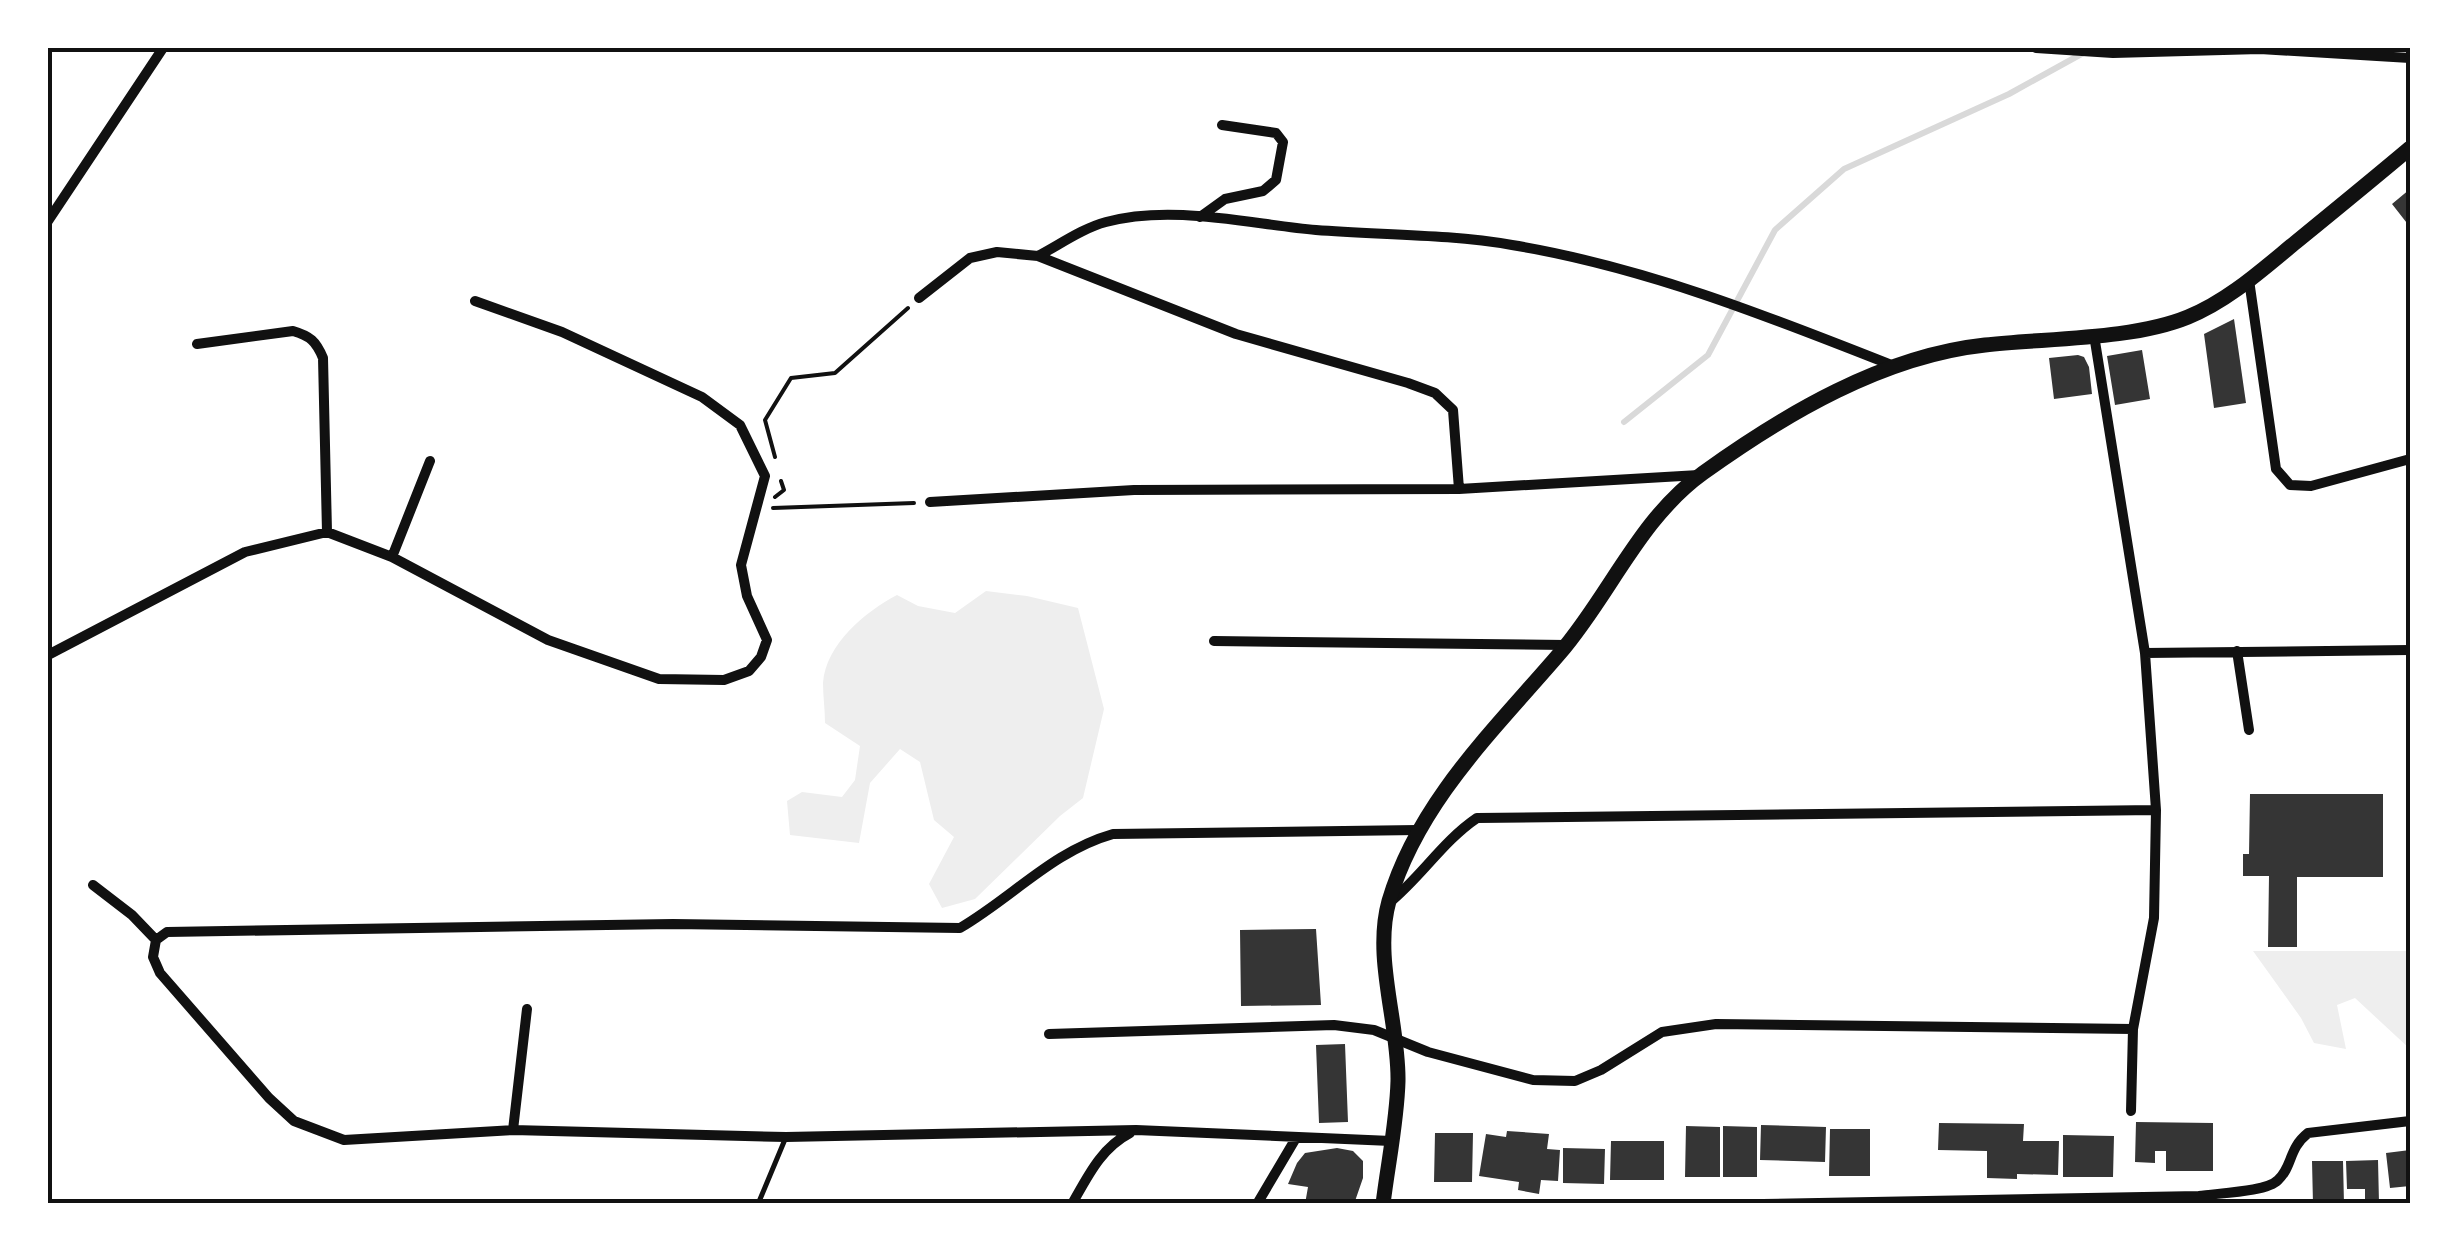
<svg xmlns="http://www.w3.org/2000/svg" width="2458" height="1251" font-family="'Public Sans',sans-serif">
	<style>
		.green { fill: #eee }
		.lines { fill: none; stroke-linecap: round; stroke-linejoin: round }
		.stream { stroke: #d9d9d9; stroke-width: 6 }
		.building { fill: #353535 }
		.path { stroke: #111; stroke-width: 4 }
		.service { stroke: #111; stroke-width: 5 }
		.minor { stroke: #111; stroke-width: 10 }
		.secondary { stroke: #111; stroke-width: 15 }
		.neatline { fill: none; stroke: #111; stroke-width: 4 }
	</style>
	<rect width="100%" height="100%" fill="#fff"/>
	<!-- green -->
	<path class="green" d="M986,591L1027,596L1078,608L1104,709L1083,798L1060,816L975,899L942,908L929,884L954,837L934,820L920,762L900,749L870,783L859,843L790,835L787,801L802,792L842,797L855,780L860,746L825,723C825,710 823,696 823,683C826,644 865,612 897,595L918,606L955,613Z
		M2253,951H2410V1049L2355,998L2337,1005L2346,1049L2314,1043L2301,1018Z"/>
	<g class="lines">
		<!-- stream -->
		<path class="stream" d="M1624,422L1708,355L1775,230L1844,169L2009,94L2085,52"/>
	</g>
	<!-- building -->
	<path class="building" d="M2410,189V227L2392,204Z
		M2234,319L2246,403L2214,408L2204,334Z
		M2142,350L2150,399L2115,405L2107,356Z
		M2078,355L2084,357L2089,367L2092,394L2054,399L2049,358Z
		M2250,794H2383V877H2297V947H2268L2269,876H2243V854H2249Z
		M1316,929L1321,1005L1241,1006L1240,930Z
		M1345,1044L1348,1122L1319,1123L1316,1045Z
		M2136,1122L2213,1123V1171H2166V1151H2155V1163L2135,1162Z
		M1939,1123L2024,1124L2023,1141H2059L2058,1175L2017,1174V1179L1987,1178V1151L1938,1150Z
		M1761,1125L1826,1127L1825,1162L1760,1160Z
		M1686,1126L1720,1127V1177H1685Z
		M1723,1126L1757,1127V1177H1723Z
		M1830,1129H1870V1176H1829Z
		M1507,1131L1549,1134L1547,1149L1560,1150L1558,1181L1541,1180L1539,1194L1518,1190L1519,1182L1479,1176L1486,1134L1506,1137Z
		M1435,1133H1473L1472,1182H1434Z
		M2063,1135L2114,1136L2113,1177H2063Z
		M1611,1141H1664V1180H1610Z
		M1337,1148L1353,1151L1363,1161V1178L1354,1204H1305L1308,1187L1288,1184L1297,1163L1305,1153Z
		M1563,1148L1605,1149L1604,1184L1563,1183Z
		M2410,1150V1186L2390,1188L2386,1153Z
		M2378,1160L2379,1203L2365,1204V1189H2347L2346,1161Z
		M2312,1161H2343L2344,1204H2313Z"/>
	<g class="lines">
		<!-- path -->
		<path class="path" d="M775,457L765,420L791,378L835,373L908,308
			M775,497L784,490L781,481
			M773,508L914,503"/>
		<!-- service -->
		<path class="service" d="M758,1204L786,1137"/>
		<!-- minor -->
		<path class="minor" d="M2036,48L2113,53L2260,49L2410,58
			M1200,217L1225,199L1263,191L1276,180L1283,142L1276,133L1222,125
			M48,221L163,48
			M1038,256C1059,245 1083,228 1106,222C1172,204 1249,224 1316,230C1381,235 1449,234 1512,245C1645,267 1770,317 1894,366
			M2249,280L2276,469L2290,485L2311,486L2410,459
			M919,298L970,258L997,252L1038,256L1236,334L1408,383L1435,393L1453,410L1459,489
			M2094,335L2145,653L2156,810L2154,918L2133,1029L2131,1111
			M197,344L293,331C310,336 316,341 323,358L327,532
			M930,502L1134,490L1459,489L1699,475
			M392,557L430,461
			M1214,641L1566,645
			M2237,651L2249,730
			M2145,653L2410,650
			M48,655L245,552L327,532L392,557L548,640L659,679L724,680L749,671L761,657L767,640L747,596L741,565L765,476L740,425L702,397L562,332L475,301
			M93,885L132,915L156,940L153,957L160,973L269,1098L294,1121L344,1140L513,1130L786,1137L1136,1130L1391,1141
			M1389,903C1421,877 1443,841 1477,818L2156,810
			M156,940L167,932L673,924L960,928C1013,897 1053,851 1113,834L1418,830
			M1049,1034L1334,1025L1374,1030L1428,1052L1533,1080L1575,1081L1601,1070L1662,1032L1716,1024L2133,1029
			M513,1130L527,1009
			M1072,1204C1088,1176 1101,1148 1130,1133
			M1257,1204L1296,1138
			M1763,1204L2199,1196C2217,1193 2267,1192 2278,1180C2293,1166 2288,1149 2308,1133L2410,1121"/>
		<!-- secondary -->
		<path class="secondary" d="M1383,1204C1388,1163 1397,1121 1398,1081C1399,1023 1373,958 1389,901C1418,802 1495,729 1560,653C1610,595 1639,519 1703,473C1785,414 1883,356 1985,345C2046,338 2132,340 2188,317C2228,301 2263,269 2296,242C2334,211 2372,180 2410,148"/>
	</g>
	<!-- border -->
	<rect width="2458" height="1251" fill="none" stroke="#ffffff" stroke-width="100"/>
	<rect x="50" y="50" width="2358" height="1151" class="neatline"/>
</svg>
